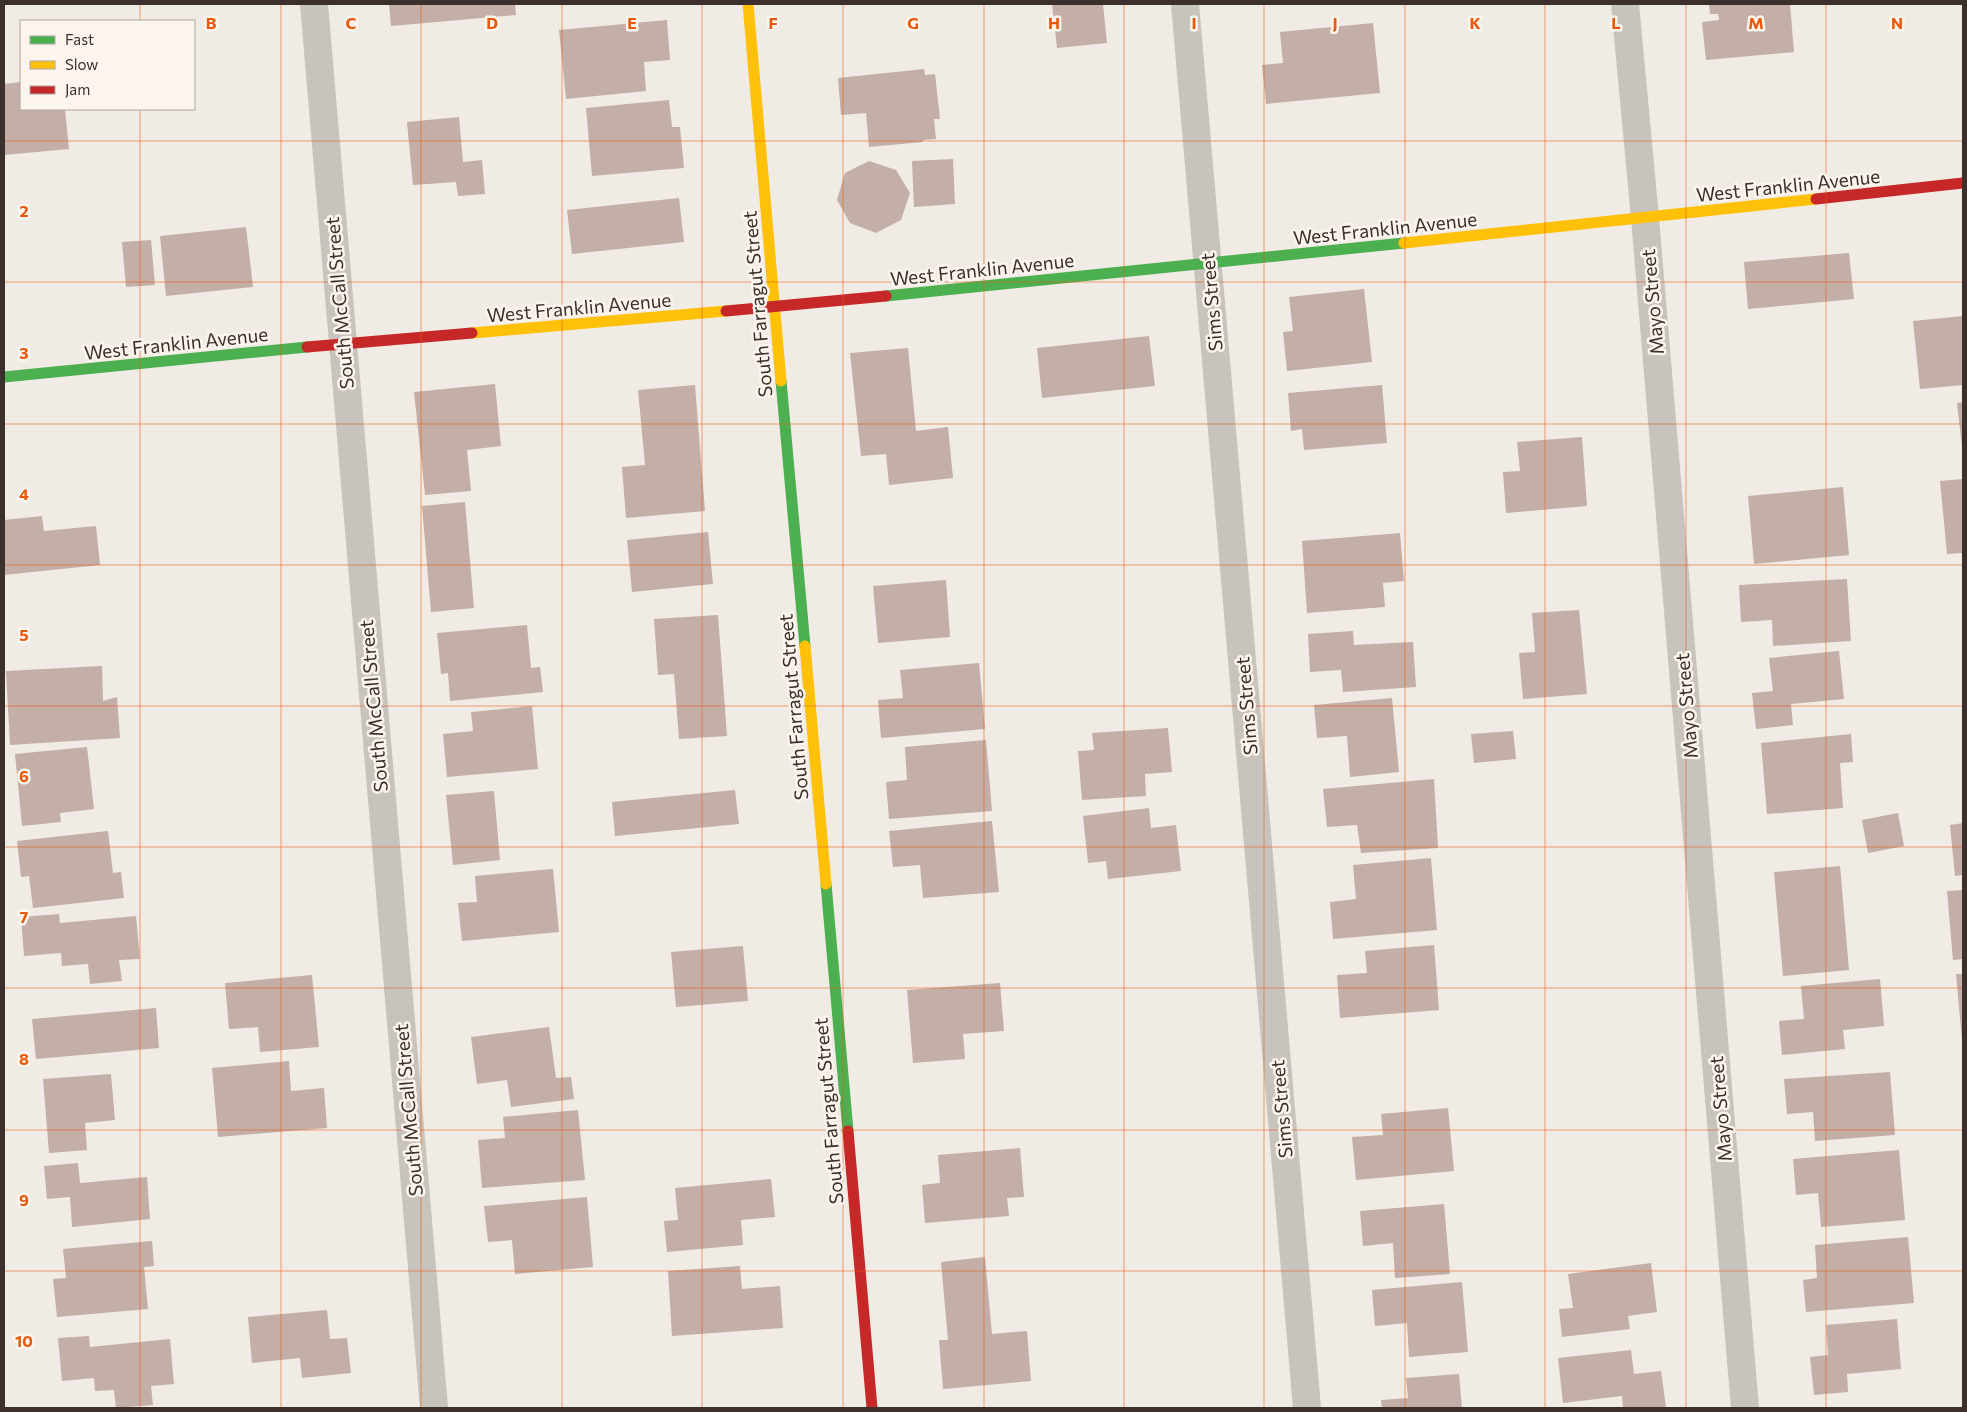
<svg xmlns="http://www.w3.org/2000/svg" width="1967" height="1412" font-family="Commissioner,sans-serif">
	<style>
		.building { fill: #c3afa7 }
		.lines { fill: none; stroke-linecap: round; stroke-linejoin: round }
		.street { stroke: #c9c3be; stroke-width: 28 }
		.fast { stroke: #4caf50; stroke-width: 11 }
		.slow { stroke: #ffc107; stroke-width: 11 }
		.jam { stroke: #c62828; stroke-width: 11 }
		.grid { fill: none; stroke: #e8590c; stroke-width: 1; stroke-opacity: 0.55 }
		.labels { text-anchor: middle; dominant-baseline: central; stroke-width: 5; stroke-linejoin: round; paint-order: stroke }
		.street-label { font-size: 19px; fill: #3b302b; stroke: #fbf5ee }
		.grid-label { font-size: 16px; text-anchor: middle; font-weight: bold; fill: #e8590c; stroke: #fbf5ee; stroke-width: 5; stroke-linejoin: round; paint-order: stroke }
	</style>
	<rect width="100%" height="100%" fill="#f0ebe5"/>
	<!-- building -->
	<path class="building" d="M389,4H515L516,15L391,26Z
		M1052,4H1103L1107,43L1057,48Z
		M1709,4H1790L1794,52L1706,60L1702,22L1719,20L1718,14H1710Z
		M667,20L670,60L644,62L646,91L566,99L559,30Z
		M1373,23L1380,93L1266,104L1262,65L1283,63L1280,32Z
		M924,69L925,75L935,74L940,119H934L936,139L923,140V142L869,147L866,113L841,115L838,78Z
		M21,82V109H65L69,149L4,155V84Z
		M669,100L672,127H680L684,168L592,176L586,108Z
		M459,117L463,162L482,160L485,194L458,196L456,182L413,185L407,122Z
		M953,159L955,204L914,207L912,161Z
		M869,161L896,170L910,193L901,220L876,233L850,223L837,200L845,173Z
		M679,198L684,242L572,254L567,210Z
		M246,227L253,287L166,296L160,236Z
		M151,240L155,285L126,287L122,242Z
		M1849,253L1854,299L1748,309L1744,262Z
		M1364,289L1372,362L1287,371L1283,332L1293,331L1289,297Z
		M1963,316V385L1920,389L1913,321Z
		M1149,336L1155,386L1042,398L1037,348Z
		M908,348L916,431L948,427L953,478L889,485L886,454L861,456L850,353Z
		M495,384L501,446L467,450L471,491L425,495L414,392Z
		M695,385L705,511L626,518L622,467L645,465L638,390Z
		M1382,385L1387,443L1304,450L1302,429L1291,431L1288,393Z
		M1963,402V447H1962L1957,403Z
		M1582,437L1587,506L1506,513L1503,472L1520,471L1517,442Z
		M1963,479V553L1947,554L1940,481Z
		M1843,487L1849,555L1754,564L1748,496Z
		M465,502L474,608L431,612L422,506Z
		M42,516L44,531L96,526L100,565L4,575V520Z
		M708,532L713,584L632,592L627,540Z
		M1400,533L1404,581L1383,583L1385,607L1307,613L1302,541Z
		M1847,579L1851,641L1773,646L1772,620L1741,622L1739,585Z
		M946,580L950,637L878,643L873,586Z
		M1579,610L1587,694L1523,699L1519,653L1535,652L1532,613Z
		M718,615L727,736L679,739L674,674L658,675L654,619Z
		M527,625L531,668L540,667L543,692L450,701L448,673L441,674L437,633Z
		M1353,631L1354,645L1413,642L1416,687L1343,692L1341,670L1310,672L1308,634Z
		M1839,651L1844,699L1791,704L1793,725L1756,729L1752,693L1773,691L1769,658Z
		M979,663L985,729L881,738L878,700L903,698L900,670Z
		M102,666L103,701L117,697L120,738L10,745L6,671Z
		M1392,698L1399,772L1350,777L1347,736L1317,738L1314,705Z
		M532,706L538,769L447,777L443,734L473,731L471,712Z
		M1168,728L1172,772L1145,774L1146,796L1082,800L1078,751L1094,750L1092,733Z
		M1513,731L1516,759L1474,763L1471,734Z
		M1851,734L1853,762L1840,763L1843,808L1767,814L1761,743Z
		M986,740L992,811L889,819L886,782L907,780L905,747Z
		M87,747L94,809L60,813L61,822L22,826L15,754Z
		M1434,779L1438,848L1361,853L1357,825L1327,827L1323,789Z
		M735,790L739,824L615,836L612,802Z
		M494,791L500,860L453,865L446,795Z
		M1149,808L1151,828L1176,825L1181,871L1108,879L1106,861L1088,863L1083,816Z
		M1898,813L1904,846L1868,853L1862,820Z
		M992,821L999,892L923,898L920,865L893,867L889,831Z
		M1963,823V875L1955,876L1950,825Z
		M108,831L113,873L121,872L124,898L33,908L29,876L21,877L17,841Z
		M1431,858L1437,930L1333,939L1330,902L1356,899L1353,865Z
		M1840,866L1849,970L1783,976L1774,872Z
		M553,869L559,932L462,941L458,903L477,902L475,876Z
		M1963,890V959L1953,960L1947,891Z
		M59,914L60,923L136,916L140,959L119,960L122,981L90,984L88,964L62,966L61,953L24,956L21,917Z
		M1434,945L1439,1010L1340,1018L1337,975L1367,973L1365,951Z
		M743,946L748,1001L676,1007L671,952Z
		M1956,974H1963V1040H1962Z
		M312,975L319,1047L260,1052L258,1027L229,1029L225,983Z
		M1880,979L1884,1026L1843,1030L1845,1049L1782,1055L1779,1021L1804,1019L1801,986Z
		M1000,983L1004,1031L963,1034L965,1059L913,1063L907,990Z
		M156,1008L159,1048L36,1059L32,1019Z
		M549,1027L556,1078L571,1077L574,1099L511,1107L507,1080L477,1084L471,1037Z
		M289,1061L291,1091L324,1088L327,1128L218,1137L212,1068Z
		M1890,1072L1895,1135L1815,1141L1813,1112L1787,1114L1784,1079Z
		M111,1074L115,1120L85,1123L87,1150L49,1153L43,1079Z
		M1448,1108L1454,1171L1356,1180L1352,1137L1383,1135L1381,1114Z
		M578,1110L585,1180L482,1188L478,1140L505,1138L503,1117Z
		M1020,1148L1024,1197L1007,1198L1009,1216L925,1223L922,1185L940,1183L938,1155Z
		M1899,1150L1905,1220L1821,1227L1818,1193L1796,1195L1793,1159Z
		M78,1163L80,1183L147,1177L150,1219L72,1227L70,1197L47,1199L44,1166Z
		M771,1179L775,1217L741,1220L743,1245L667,1252L664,1221L678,1220L675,1188Z
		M587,1197L593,1267L515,1274L512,1240L488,1242L484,1206Z
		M1444,1204L1450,1274L1395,1278L1393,1243L1363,1246L1360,1211Z
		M1908,1237L1914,1303L1806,1312L1803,1280L1817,1278L1815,1245Z
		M152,1241L154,1266L144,1267L148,1309L57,1317L53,1279L66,1278L63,1249Z
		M985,1257L992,1334L1027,1331L1031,1381L943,1389L939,1340H948L941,1262Z
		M1651,1263L1657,1312L1628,1316L1630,1329L1562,1337L1559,1309L1573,1308L1568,1274Z
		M740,1266L742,1289L780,1286L783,1328L672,1336L668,1271Z
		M1462,1282L1468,1352L1409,1357L1407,1323L1375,1326L1372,1290Z
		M327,1310L330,1339L347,1338L351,1373L302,1378L300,1358L252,1363L248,1317Z
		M1897,1319L1901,1369L1847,1374L1848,1392L1814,1395L1810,1357L1828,1355L1826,1325Z
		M89,1336L90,1347L170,1339L174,1384L151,1386L153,1405L116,1408L114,1390L95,1391L94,1378L62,1381L58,1338Z
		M1631,1350L1634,1374L1661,1371L1666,1407L1623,1408L1622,1396L1563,1403L1558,1358Z
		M1459,1374L1462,1408H1382L1381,1400L1408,1398L1406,1378Z"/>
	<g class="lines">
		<!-- street -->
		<path class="street" d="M314,4L434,1408
			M1185,4L1307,1408
			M1625,4L1645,218L1745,1408"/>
		<!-- fast -->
		<path class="fast" d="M886,296L1404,243
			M4,377L307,347
			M781,381L805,646
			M826,884L848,1131"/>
		<!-- slow -->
		<path class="slow" d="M748,4L781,381
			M1404,243L1816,199
			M472,333L726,311
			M805,646L826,884"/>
		<!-- jam -->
		<path class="jam" d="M1816,199L1963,183
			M726,311L886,296
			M307,347L472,333
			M848,1131L872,1408"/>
	</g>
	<!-- grid -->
	<path class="grid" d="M140,4V21M281,4V1408M421,4V1408M562,4V1408M702,4V1408M843,4V1408M984,4V1408M1124,4V1408M1264,4V1408M1405,4V1408M1545,4V1408M1686,4V1408M1826,4V1408M140,109V1408M4,141H1963M4,282H1963M4,424H1963M4,565H1963M4,706H1963M4,847H1963M4,988H1963M4,1130H1963M4,1271H1963"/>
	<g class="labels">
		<!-- street labels -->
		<g class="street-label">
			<text transform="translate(1788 185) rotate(-6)">West Franklin Avenue</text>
			<text transform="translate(1385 228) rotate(-6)">West Franklin Avenue</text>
			<text transform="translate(982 269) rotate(-6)">West Franklin Avenue</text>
			<text transform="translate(1211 302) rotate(-95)">Sims Street</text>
			<text transform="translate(1652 302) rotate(-95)">Mayo Street</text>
			<text transform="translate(339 303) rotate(-95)">South McCall Street</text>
			<text transform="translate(757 304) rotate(-95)">South Farragut Street</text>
			<text transform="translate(579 307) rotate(-5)">West Franklin Avenue</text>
			<text transform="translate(176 343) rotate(-6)">West Franklin Avenue</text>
			<text transform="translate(373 706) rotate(-95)">South McCall Street</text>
			<text transform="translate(1246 706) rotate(-95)">Sims Street</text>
			<text transform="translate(1686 706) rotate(-95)">Mayo Street</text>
			<text transform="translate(793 707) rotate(-95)">South Farragut Street</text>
			<text transform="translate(1281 1109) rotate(-95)">Sims Street</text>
			<text transform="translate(1720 1109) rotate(-95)">Mayo Street</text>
			<text transform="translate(408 1110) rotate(-95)">South McCall Street</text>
			<text transform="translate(828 1111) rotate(-95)">South Farragut Street</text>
		</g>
	</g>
	<g class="grid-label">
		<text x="211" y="29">B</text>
		<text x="351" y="29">C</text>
		<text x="492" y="29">D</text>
		<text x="632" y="29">E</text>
		<text x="773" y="29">F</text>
		<text x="913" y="29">G</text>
		<text x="1054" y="29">H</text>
		<text x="1194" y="29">I</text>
		<text x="1335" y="29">J</text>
		<text x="1475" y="29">K</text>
		<text x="1616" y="29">L</text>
		<text x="1756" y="29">M</text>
		<text x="1897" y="29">N</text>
		<text x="24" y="217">2</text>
		<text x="24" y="359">3</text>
		<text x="24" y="500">4</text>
		<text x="24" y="641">5</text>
		<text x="24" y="782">6</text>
		<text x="24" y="923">7</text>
		<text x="24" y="1065">8</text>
		<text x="24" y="1206">9</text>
		<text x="24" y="1347">10</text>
	</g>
	<!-- border -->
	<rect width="1967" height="1412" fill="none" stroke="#3b302b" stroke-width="10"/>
	<!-- legend -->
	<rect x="20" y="20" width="175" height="90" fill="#fbf5ee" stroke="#aea6a0"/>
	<rect x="30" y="36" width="25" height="8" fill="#4caf50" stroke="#aea6a0"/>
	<text x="65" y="45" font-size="15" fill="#3b302b">Fast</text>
	<rect x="30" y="61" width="25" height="8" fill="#ffc107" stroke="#aea6a0"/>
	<text x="65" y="70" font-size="15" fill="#3b302b">Slow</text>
	<rect x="30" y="86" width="25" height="8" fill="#c62828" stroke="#aea6a0"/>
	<text x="65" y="95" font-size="15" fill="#3b302b">Jam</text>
</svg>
